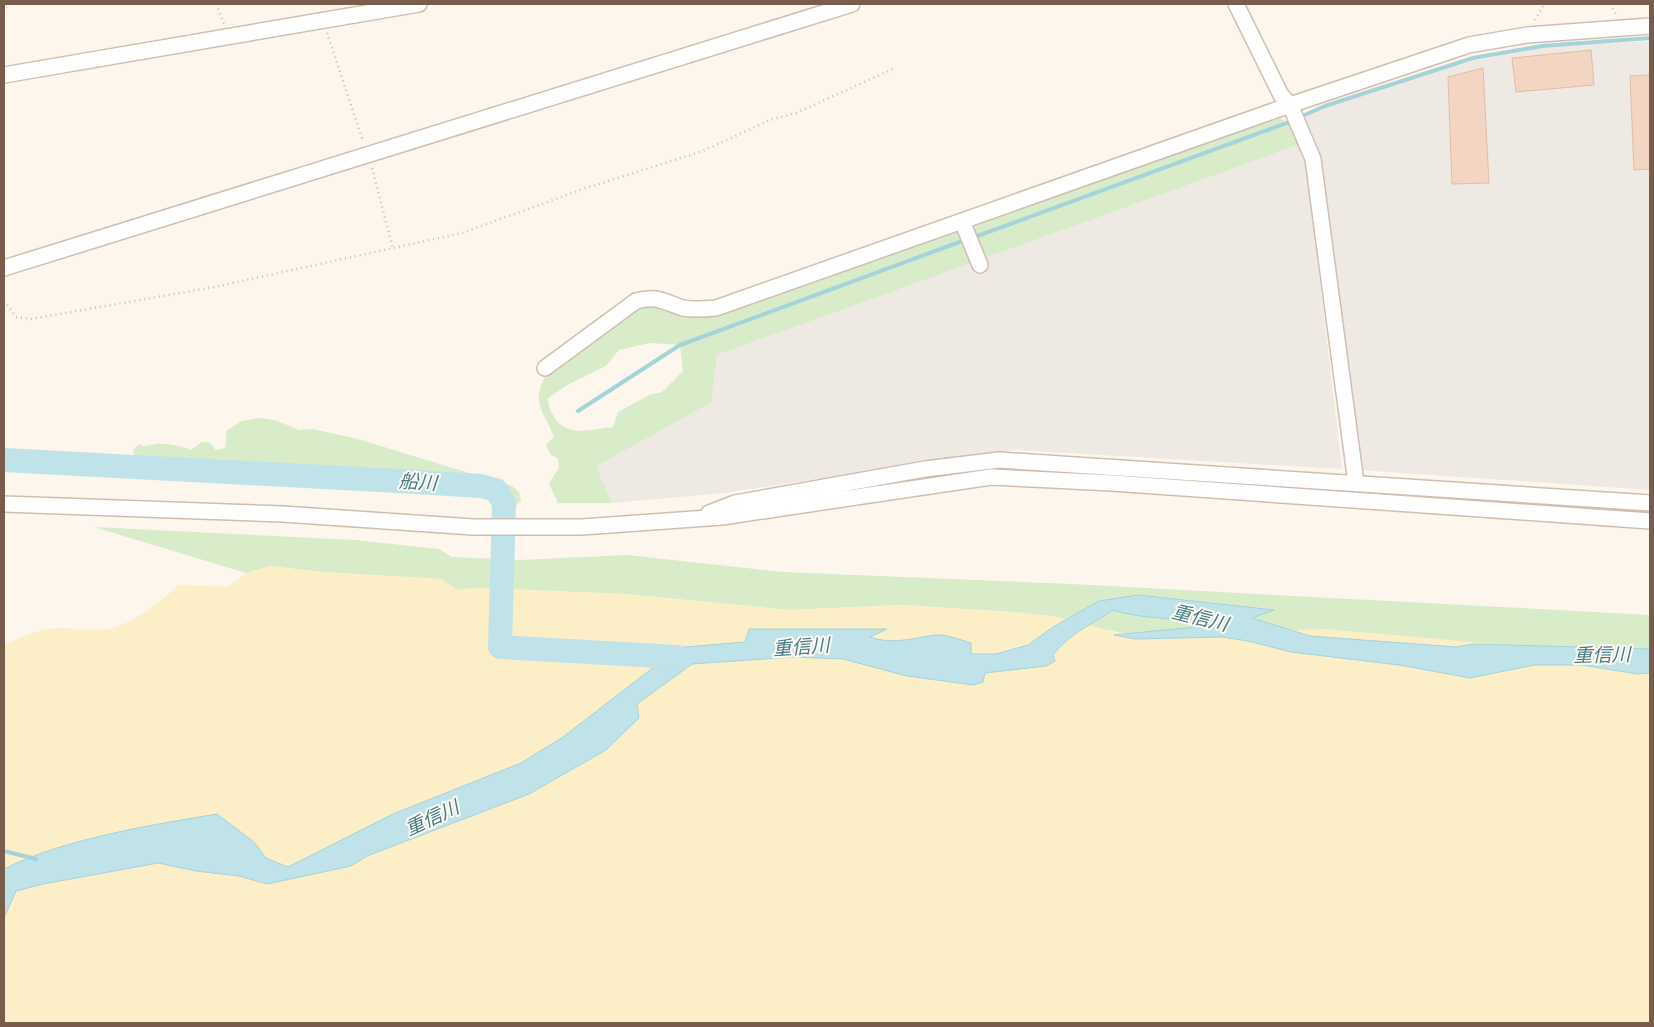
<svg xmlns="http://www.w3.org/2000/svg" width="1654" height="1027" font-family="Figtree,'Noto Sans JP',sans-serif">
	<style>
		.industrial { fill: #efe9e4 }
		.green { fill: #d8ecc9; fill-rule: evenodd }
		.sand { fill: #fcefc7 }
		.water { fill: #bfe3e8; stroke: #a5d3da }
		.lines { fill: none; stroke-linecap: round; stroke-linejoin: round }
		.stream { stroke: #a5d3da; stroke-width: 4 }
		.river { stroke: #bfe3e8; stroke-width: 24 }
		.building { fill: #f3d5c3; stroke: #e6bba3 }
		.street-casing { stroke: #d1beb0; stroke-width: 18 }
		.path { stroke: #d9b8a5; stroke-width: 2.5; stroke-dasharray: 1 4; stroke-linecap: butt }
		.street { stroke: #fff; stroke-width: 15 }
		.labels { text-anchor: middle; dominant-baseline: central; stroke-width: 4; stroke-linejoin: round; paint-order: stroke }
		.water-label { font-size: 19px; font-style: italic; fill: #437c86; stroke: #fffaf3 }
	</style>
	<rect width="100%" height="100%" fill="#fdf6ec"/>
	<!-- industrial -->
	<path class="industrial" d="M1650,41V490L1358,470L1318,158L1306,123V113L1472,61L1542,47Z
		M1298,145L1307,171L1342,469L1014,450L724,493L612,503L596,466L711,403L717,355Z"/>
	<!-- green -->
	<path class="green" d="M1277,115L1291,126L1298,145L717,355L711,403L596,466L612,503H558L549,484L559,467L558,459L550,454L546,445L554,437C545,411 530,405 545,377L642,308L650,306L704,317L721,314ZM649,343L680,345L683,371L662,392L649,395L618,412L613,427C592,429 567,438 554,417C550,410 548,406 548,398L569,384L606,366L619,350Z
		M258,418L275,420L299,430L313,429L358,439L512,486L519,492L521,500L515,507L510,506L499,489L489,485L404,477L141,462L135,458L133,450L139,444C146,447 148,446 155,444C163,443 183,446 191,450L202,442H209L216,450L225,448L227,430L242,421Z
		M94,527L355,540L439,549L452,557L519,560L628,555L783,572L1071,584L1650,615V668L1142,637L1024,613L902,605L789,610L624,594L475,588L457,590L441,579L321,572L270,566L246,573Z"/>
	<!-- sand -->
	<path class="sand" d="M270,566L321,572L441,579L457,590L475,588L624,594L789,610L902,605L1024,613L1054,616L1114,632L1142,637L1324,629L1497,644L1650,668V1023H4V645C18,639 32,632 47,629C68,626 90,633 112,628C138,621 159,602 179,585L228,587L246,573Z"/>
	<!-- water -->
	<path class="water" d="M1138,595L1274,610L1252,618L1310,636L1456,647L1473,644L1650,649V673L1637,674L1582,665H1534L1470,678L1399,665L1291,652L1248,641L1222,637L1135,639L1114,635L1205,626C1175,616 1142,620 1113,610C1088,627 1073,631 1053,655L1055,661L1046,666L985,673L983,682L973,685L907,676L843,659L794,657L692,664L637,704L639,718L606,750L529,794L367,856L351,866L267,884L239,876L196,871L158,863L43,884L16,891L4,918V869C63,839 151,825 217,814L254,842L266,858L288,867L393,814L521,763L563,737L659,663L673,648L745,642L749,629H887L870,637C893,645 913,638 936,635C946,634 961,640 971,643V654H996L1028,645L1053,627L1099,601Z"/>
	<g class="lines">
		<!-- stream -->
		<path class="stream" d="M1298,118L1325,106L1473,58L1542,46L1650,38
			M972,238L1292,121
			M578,411L680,345L965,240
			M4,851L36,859"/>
		<!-- river -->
		<path class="river" d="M4,460L417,482L481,486L496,490L504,503L500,647L677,657"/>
	</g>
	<!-- building -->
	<path class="building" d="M1591,50L1594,85L1516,92L1512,58Z
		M1483,68L1489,183L1452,184L1448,77Z
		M1650,75V169L1634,170L1630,76Z"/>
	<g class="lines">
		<defs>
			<path id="street" d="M1236,4L1281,95L1290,105L1313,159L1356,483
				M4,75L419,4
				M962,221L980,265
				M4,268L852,4
				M545,368L636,301C657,295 664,302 683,308C694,310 705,309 716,308L1290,105L1469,45L1527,35L1650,26
				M4,504L283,514L473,527H582L722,517L991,477L1112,483L1650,521
				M709,513L735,503L925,469L999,460L1650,503"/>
		</defs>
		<!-- street casing -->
		<use href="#street" class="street-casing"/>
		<!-- path -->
		<path class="path" d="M216,4L224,24
			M1610,4L1616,15
			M4,5L6,4
			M1535,20L1544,4
			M327,33L363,141
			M372,168L393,249
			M4,301L16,317L31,319L214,287L462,233L583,189L703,151L770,120L796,113L895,68"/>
		<!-- street -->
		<use href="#street" class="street"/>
	</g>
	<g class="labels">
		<!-- water labels -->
		<g class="water-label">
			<text transform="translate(418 482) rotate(4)">船川</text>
			<text transform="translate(1200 618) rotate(14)">重信川</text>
			<text transform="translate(801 647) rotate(-4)">重信川</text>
			<text transform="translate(1602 655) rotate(-1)">重信川</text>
			<text transform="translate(432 818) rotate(-25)">重信川</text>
		</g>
	</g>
	<!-- border -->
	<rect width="1654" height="1027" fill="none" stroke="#7a5c4d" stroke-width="10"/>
</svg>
